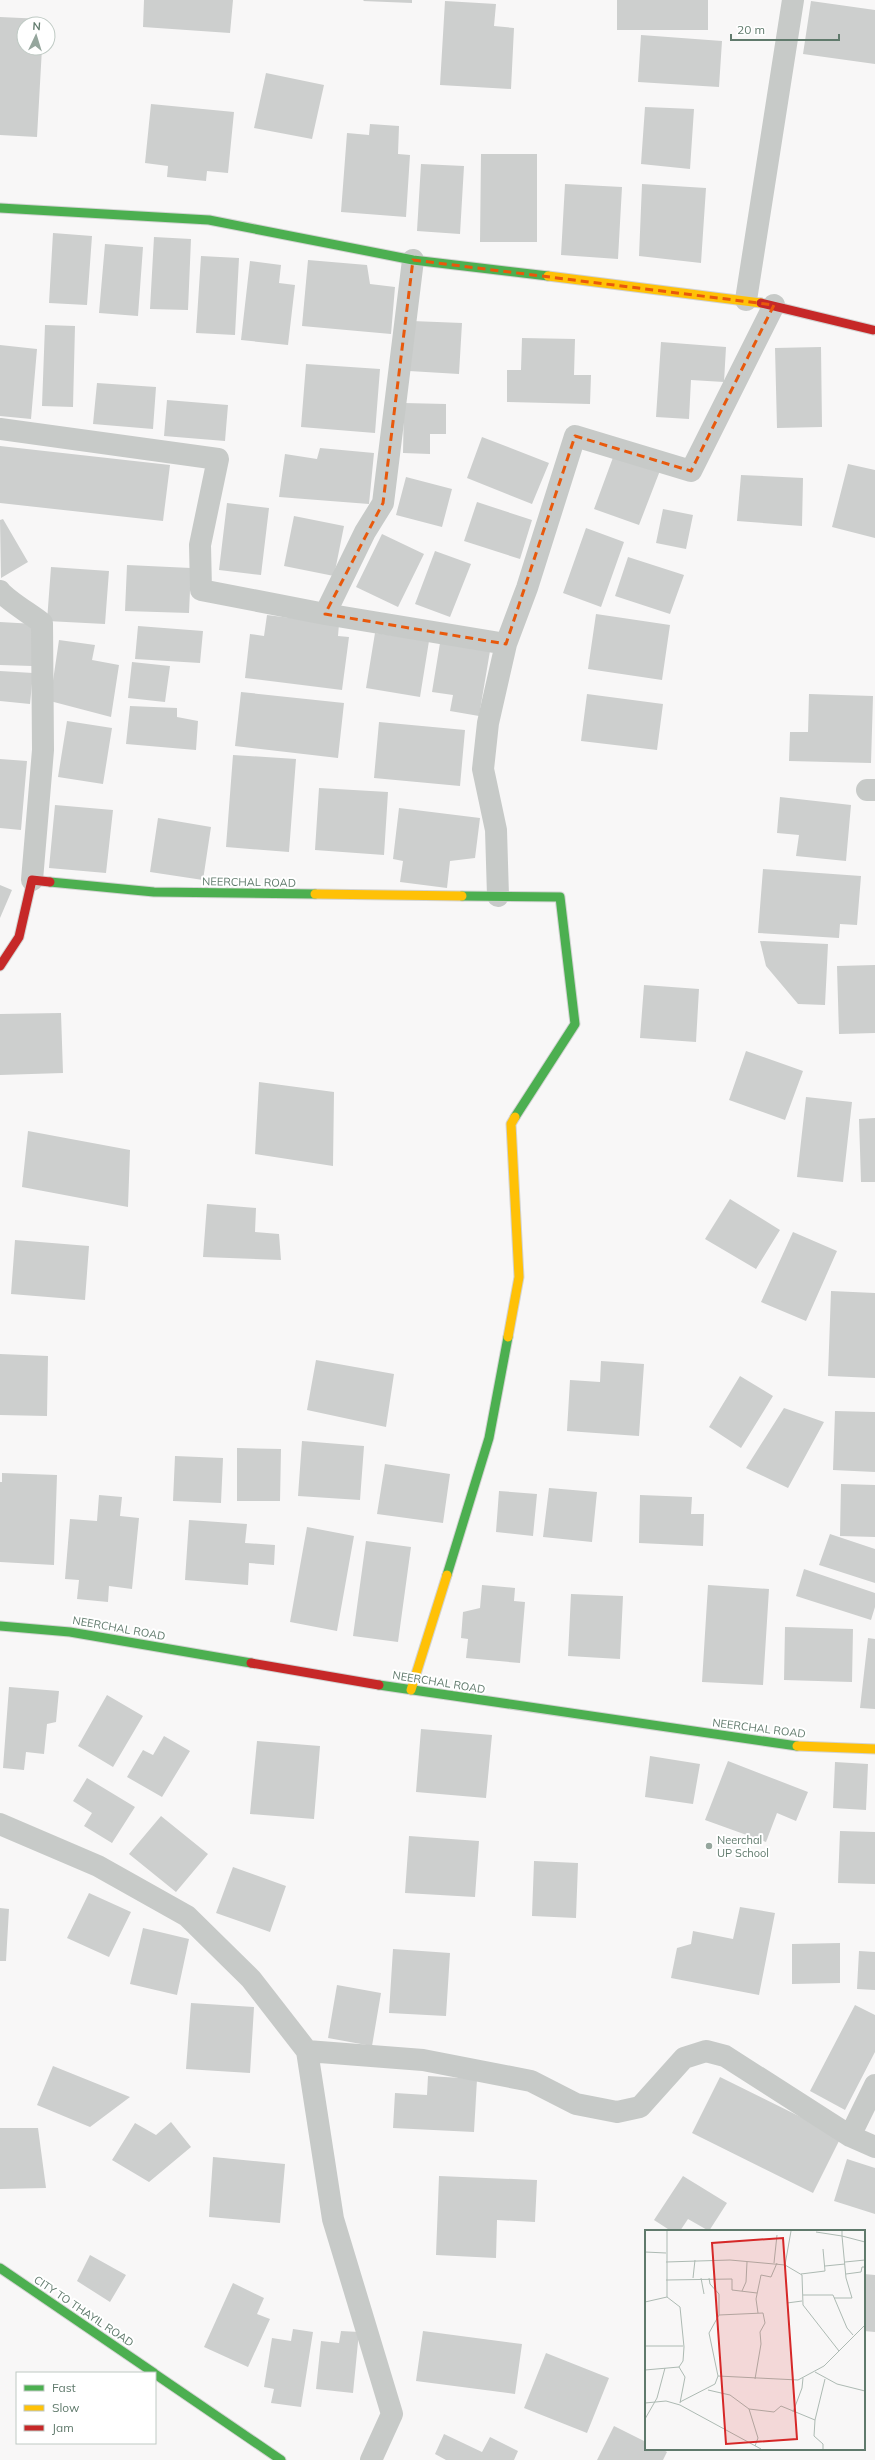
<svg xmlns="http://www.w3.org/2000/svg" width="875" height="2460" font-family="Mulish,sans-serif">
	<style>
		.building { fill: #cdcfce }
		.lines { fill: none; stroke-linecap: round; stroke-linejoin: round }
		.fast-casing { stroke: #d2d3d2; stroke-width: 11 }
		.slow-casing { stroke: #d2d3d2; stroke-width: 11 }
		.jam-casing { stroke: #d2d3d2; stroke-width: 11 }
		.street { stroke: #c7cac8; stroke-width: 22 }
		.fast { stroke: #4caf50; stroke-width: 9 }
		.slow { stroke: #ffc107; stroke-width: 9 }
		.jam { stroke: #c62828; stroke-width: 9 }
		.marked { fill: none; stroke: #e8590c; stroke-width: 3; stroke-dasharray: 8 5; stroke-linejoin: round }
		.poi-dot { fill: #95a69d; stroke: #fff; stroke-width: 1.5 }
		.labels { text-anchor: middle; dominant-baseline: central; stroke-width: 4; stroke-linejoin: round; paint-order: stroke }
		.street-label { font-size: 11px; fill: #607a6c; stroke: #fff }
		.poi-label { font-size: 11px; fill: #607a6c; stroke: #fff; text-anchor: start }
		.inset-road { fill: none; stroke: #adbab3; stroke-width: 1 }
		.view { fill: #d62828; fill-opacity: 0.15; stroke: #d62828; stroke-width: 2 }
		.inset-edge { fill: none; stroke: #607a6c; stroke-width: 2 }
	</style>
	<rect width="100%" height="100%" fill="#f8f7f7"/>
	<!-- building -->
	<path class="building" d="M144,0H233L230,33L143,27Z
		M364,0H412V3L363,1Z
		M617,0H708V30H617Z
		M445,1L496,4L494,26L514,28L511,89L440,85Z
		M811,1L875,10V64L803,54Z
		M0,17L43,19V24H24V48H42L37,137L0,135Z
		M641,35L722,41L719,87L638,82Z
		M266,73L324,85L312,139L254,128Z
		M151,104L234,112L228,173L207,171L206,181L167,177L168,166L145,163Z
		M645,107L694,109L690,169L641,164Z
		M370,124L399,126L398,154L410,155L406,217L341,212L347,133L369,135Z
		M481,154H537V242H480Z
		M421,164L464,166L460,234L417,231Z
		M565,184L622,187L618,259L561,255Z
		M642,184L706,188L701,263L639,256Z
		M53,233L92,236L87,305L49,303Z
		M154,237L191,239L188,310L150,309Z
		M105,244L143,247L138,316L99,313Z
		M201,256L239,258L235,335L196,333Z
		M308,260L367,265L370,284L395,287L391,334L302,326Z
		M250,261L281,265L279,283L295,285L288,345L241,340Z
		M412,321L462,323L459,374L409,371Z
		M45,325L75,326L73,407L42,406Z
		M522,338L575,339L574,375H591L590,404L507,402V370H521Z
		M661,342L726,347L724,382L691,380L689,419L656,417Z
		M0,345L37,349L31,419L0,416Z
		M821,347L822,427L777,428L775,348Z
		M306,364L380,369L375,433L301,427Z
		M97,383L156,387L153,429L93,424Z
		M167,400L228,405L225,441L164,436Z
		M404,403L446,404V434H430V454L403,453Z
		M482,437L549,463L532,504L467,478Z
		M0,446L170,465L163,521L0,503Z
		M320,448L374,453L369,504L279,497L285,454L317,459Z
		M615,452L661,468L639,525L594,509Z
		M848,464L875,470V538L832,527Z
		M741,475L803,478L802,526L737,521Z
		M406,477L452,489L442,527L396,515Z
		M477,502L532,520L520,559L464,541Z
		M227,503L269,508L261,575L219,570Z
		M663,509L693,515L686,549L656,543Z
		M294,516L344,526L334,576L284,566Z
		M3,519L28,562L1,578L0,520Z
		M586,528L624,542L601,607L563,593Z
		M382,534L424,554L398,607L356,587Z
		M435,551L471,564L450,617L415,604Z
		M628,557L684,575L670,614L615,596Z
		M127,565L191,568L189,613L125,611Z
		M51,567L109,571L105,624L47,621Z
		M596,614L670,625L662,680L588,669Z
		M267,615L339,624L338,636L349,637L342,690L245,678L250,634L264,636Z
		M0,622L35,624L32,666L0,665Z
		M138,626L203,631L200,663L135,659Z
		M375,633L429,641L420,697L366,688Z
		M59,640L95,645L92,660L119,665L111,717L50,701Z
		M440,643L490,651L479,716L450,711L453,695L432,692Z
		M132,662L170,666L165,702L128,698Z
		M0,671L33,673L30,704L0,701Z
		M241,692L344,703L338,758L235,746Z
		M587,694L663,704L657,750L581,741Z
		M809,694L873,696L871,763L789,761L790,732H808Z
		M130,706L177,708V717L198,721L196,750L126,744Z
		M67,721L112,728L103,784L58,777Z
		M379,722L465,730L460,786L374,778Z
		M233,755L296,759L289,852L226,847Z
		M0,759L27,761L21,830L0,828Z
		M319,788L388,792L384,855L315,850Z
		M780,797L851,805L846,861L796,856L799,835L777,833Z
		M55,805L113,810L106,873L49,868Z
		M399,808L480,818L475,858L450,861L447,888L400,882L403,861L393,859Z
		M158,818L211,827L203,880L150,872Z
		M763,869L861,876L857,925L840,924L839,938L758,933Z
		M0,885L12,890L0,918Z
		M760,941L828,944L825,1005L798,1004L766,966Z
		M875,965V1033L839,1034L837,966Z
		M644,985L699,989L696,1042L640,1038Z
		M61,1013L63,1073L0,1075V1014Z
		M746,1051L803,1071L785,1120L729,1100Z
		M259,1082L334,1092L333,1166L255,1154Z
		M806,1097L852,1102L843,1182L797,1177Z
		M875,1118V1182H861L859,1119Z
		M28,1131L130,1150L128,1207L22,1187Z
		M730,1199L780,1230L756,1269L705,1239Z
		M207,1204L256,1208L255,1232L279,1234L281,1260L203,1257Z
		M793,1232L837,1251L806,1321L761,1302Z
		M15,1240L89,1246L85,1300L11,1294Z
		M831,1291L875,1293V1378L828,1376Z
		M0,1354L48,1356L47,1416L0,1415Z
		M316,1360L394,1374L386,1427L307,1410Z
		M601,1361L644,1364L639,1436L567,1431L570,1380L600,1382Z
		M740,1376L773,1396L741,1448L709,1427Z
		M784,1408L824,1422L788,1488L746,1468Z
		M835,1411L875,1412V1472L833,1470Z
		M302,1441L364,1446L360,1500L298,1496Z
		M237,1448L281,1449L280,1501H237Z
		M175,1456L223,1458L221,1503L173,1501Z
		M385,1464L450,1474L443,1523L377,1514Z
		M2,1473L57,1475L54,1565L0,1562V1482H2Z
		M841,1484L875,1485V1537L840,1536Z
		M549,1488L597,1492L592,1542L543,1537Z
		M499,1491L537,1494L533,1536L496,1532Z
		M99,1495L122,1497L120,1516L139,1518L132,1589L109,1586L108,1602L77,1599L79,1580L65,1579L70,1519L97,1521Z
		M640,1495L692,1497L691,1514H704L703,1546L639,1543Z
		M189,1520L247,1524L245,1543L275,1545L274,1565L249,1563L248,1585L185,1580Z
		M307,1527L354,1536L337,1631L290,1622Z
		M830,1534L875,1549V1583L819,1565Z
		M366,1541L411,1547L398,1642L353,1636Z
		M804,1569L875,1593V1607L871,1620L796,1596Z
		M482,1585L515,1588L514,1601L525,1602L520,1663L466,1658L468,1639L461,1638L463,1612L480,1608Z
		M708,1585L769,1589L763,1685L702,1682Z
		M571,1594L623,1596L620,1659L568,1656Z
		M785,1627L853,1629L852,1682L784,1680Z
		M868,1638L875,1639V1709L860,1708Z
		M9,1687L59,1691L56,1722L47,1724L44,1754L26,1752L24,1770L3,1768Z
		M107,1695L143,1716L113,1767L78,1746Z
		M421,1729L492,1735L486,1798L416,1792Z
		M164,1736L190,1751L162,1797L127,1777L143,1750L153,1755Z
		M257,1741L320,1746L314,1819L250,1814Z
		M650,1756L700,1764L693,1804L645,1797Z
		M728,1761L808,1792L796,1821L777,1813L766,1842L705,1820Z
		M835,1762L868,1764L866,1810L833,1808Z
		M87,1778L135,1807L112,1843L84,1826L92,1813L73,1801Z
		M161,1816L208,1854L176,1892L129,1854Z
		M840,1831L875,1832V1884L838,1883Z
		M409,1836L479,1841L475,1897L405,1893Z
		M534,1861L578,1863L576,1918L532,1916Z
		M233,1867L286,1886L270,1932L216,1913Z
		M89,1893L131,1912L109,1957L67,1938Z
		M740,1907L775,1913L759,1995L671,1978L677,1948L691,1944L693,1931L733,1939Z
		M0,1908L9,1909L6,1961H0Z
		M143,1928L189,1939L177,1995L130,1984Z
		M840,1943V1983L792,1984V1944Z
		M393,1949L450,1953L446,2016L389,2013Z
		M859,1951L875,1952V1990L857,1989Z
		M337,1985L381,1993L372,2046L328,2038Z
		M191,2003L254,2007L250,2073L186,2069Z
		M855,2005L875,2015V2052L845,2110L810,2091Z
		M53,2066L130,2097L90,2127L37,2105Z
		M428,2076L477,2079L474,2132L393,2128L395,2093L427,2095Z
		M720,2077L841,2137L813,2193L692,2133Z
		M171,2122L191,2147L149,2182L112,2160L135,2123L156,2135Z
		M0,2128H38L46,2188L0,2189Z
		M213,2157L285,2164L280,2223L209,2217Z
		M847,2159L875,2168V2214L834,2201Z
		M439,2176L537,2180L535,2222L497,2220L496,2258L436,2255Z
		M683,2176L727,2203L709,2231L688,2219L680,2231H671L654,2220Z
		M90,2255L126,2275L110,2302L77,2281Z
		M864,2274L875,2275V2332L864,2331Z
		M233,2283L264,2298L257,2314L270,2319L248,2367L204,2347Z
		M293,2329L313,2332L301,2407L271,2403L274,2389L264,2387L272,2338L291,2341Z
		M341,2331L359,2332L353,2393L316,2389L321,2341L339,2343Z
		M423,2331L522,2344L515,2394L416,2381Z
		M546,2353L609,2378L587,2433L524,2408Z
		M614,2426L646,2442V2449H662L667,2452L663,2460H597Z
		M444,2434L482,2452L490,2437L518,2451L514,2460H446L435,2454Z"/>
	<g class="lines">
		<defs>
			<path id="fast" d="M0,208L209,220L413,260L548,276
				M50,882L154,892L315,894
				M462,896L560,897L575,1024L515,1117
				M447,1575L489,1438L508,1337
				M0,1626L70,1632L251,1663
				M379,1685L797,1746
				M0,2268L154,2373
				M155,2374L281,2460"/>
			<path id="slow" d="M548,276L761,303
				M315,894L462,896
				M508,1337L519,1277L511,1124L515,1117
				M411,1690L447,1575
				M797,1746L875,1749"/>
			<path id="jam" d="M761,303L873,330
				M0,966L19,937L32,880L50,882
				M251,1663L379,1685"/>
		</defs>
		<!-- fast casing -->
		<use href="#fast" class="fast-casing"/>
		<!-- slow casing -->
		<use href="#slow" class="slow-casing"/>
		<!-- jam casing -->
		<use href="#jam" class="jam-casing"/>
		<!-- street -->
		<path class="street" d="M746,300L793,0
			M0,429L218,459L200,545L201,590L325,614L506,644
			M0,591C8,601 31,614 42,623L43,750L32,880
			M325,614L365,532L383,503L413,260
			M867,790H875
			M498,896L496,830L483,769L488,723L506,644L527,588L575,436L691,471L774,305
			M0,1824L98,1866L187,1916L251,1979L307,2051L333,2219L392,2414L371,2460
			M307,2051L423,2060L531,2081L576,2104L617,2112L640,2107L684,2058L706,2051L725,2056L850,2136L875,2147
			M850,2136L875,2085"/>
		<!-- fast -->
		<use href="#fast" class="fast"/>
		<!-- slow -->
		<use href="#slow" class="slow"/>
		<!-- jam -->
		<use href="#jam" class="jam"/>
	</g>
	<!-- marked area -->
	<path class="marked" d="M413,260L774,305L691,471L575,436L506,644L325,614L383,503Z"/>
	<!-- markers -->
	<circle class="poi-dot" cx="709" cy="1846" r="4"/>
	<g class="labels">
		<!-- street labels -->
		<g class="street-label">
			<text transform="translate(249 882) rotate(1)">NEERCHAL ROAD</text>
			<text transform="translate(119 1628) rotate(10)">NEERCHAL ROAD</text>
			<text transform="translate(439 1682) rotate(9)">NEERCHAL ROAD</text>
			<text transform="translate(759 1728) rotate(7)">NEERCHAL ROAD</text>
			<text transform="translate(84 2311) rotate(34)">CITY TO THAYIL ROAD</text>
		</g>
		<!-- poi labels -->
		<g class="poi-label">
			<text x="717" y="1840">Neerchal<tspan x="717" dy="13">UP School</tspan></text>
		</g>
	</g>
	<!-- overview -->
	<g transform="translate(645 2230)">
		<rect width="220" height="220" fill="#f8f7f7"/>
		<path class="inset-road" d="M146,1L140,35L157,45L158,75L194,121M197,1V6L220,12M171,2L197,6L201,48L207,68H189M0,22L21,23M21,32L85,30L140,35M200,32L220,30M129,33L132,5M180,36L200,34M156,44L180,41L178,19M201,44L216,42L217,37H220M48,48L50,30M56,48L59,64M64,48L65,54L74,64V85M21,50L87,49V60L112,63M97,61L101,52L102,32M158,65H188L202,98L208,105M22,67L35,77L39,117L38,131L34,137L40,147L35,173M0,72L22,67V1M142,73L157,71M113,83L111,69L116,45L126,47L132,33M0,116H38M0,140L34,137M170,142L192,154L220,161M73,146L153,150L179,136L220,95M63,160L85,165L104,179L113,208L110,216M35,172L70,154L73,146L64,103L74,85L118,83L120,93L115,102L116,114L110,149M0,173L21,171L35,175L116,219M104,179L129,182L136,176L170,190L169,206L178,214V219M148,182L157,158L158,148M0,189L12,168L20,138M170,190L180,149"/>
		<path class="view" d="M138,8L152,209L81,214L67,13Z"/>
		<rect width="220" height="220" class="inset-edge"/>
	</g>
	<!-- legend -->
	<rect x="16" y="2372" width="140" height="72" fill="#ffffff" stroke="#bfcac4"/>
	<rect x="24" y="2385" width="20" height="6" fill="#4caf50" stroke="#bfcac4"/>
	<text x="52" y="2392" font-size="12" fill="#607a6c">Fast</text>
	<rect x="24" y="2405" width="20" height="6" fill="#ffc107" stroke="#bfcac4"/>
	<text x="52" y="2412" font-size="12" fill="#607a6c">Slow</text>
	<rect x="24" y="2425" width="20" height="6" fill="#c62828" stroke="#bfcac4"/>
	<text x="52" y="2432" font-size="12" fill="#607a6c">Jam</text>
	<!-- north arrow -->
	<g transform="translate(36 36) rotate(4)"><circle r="19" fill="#ffffff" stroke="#bfcac4"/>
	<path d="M0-3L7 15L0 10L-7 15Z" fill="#95a69d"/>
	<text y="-6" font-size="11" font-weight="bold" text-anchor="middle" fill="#607a6c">N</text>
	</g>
	<!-- scale -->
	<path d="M731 34v6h108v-6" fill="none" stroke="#607a6c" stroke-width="2"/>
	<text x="737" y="34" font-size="12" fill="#607a6c" stroke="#ffffff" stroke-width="3" paint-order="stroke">20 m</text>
</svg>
